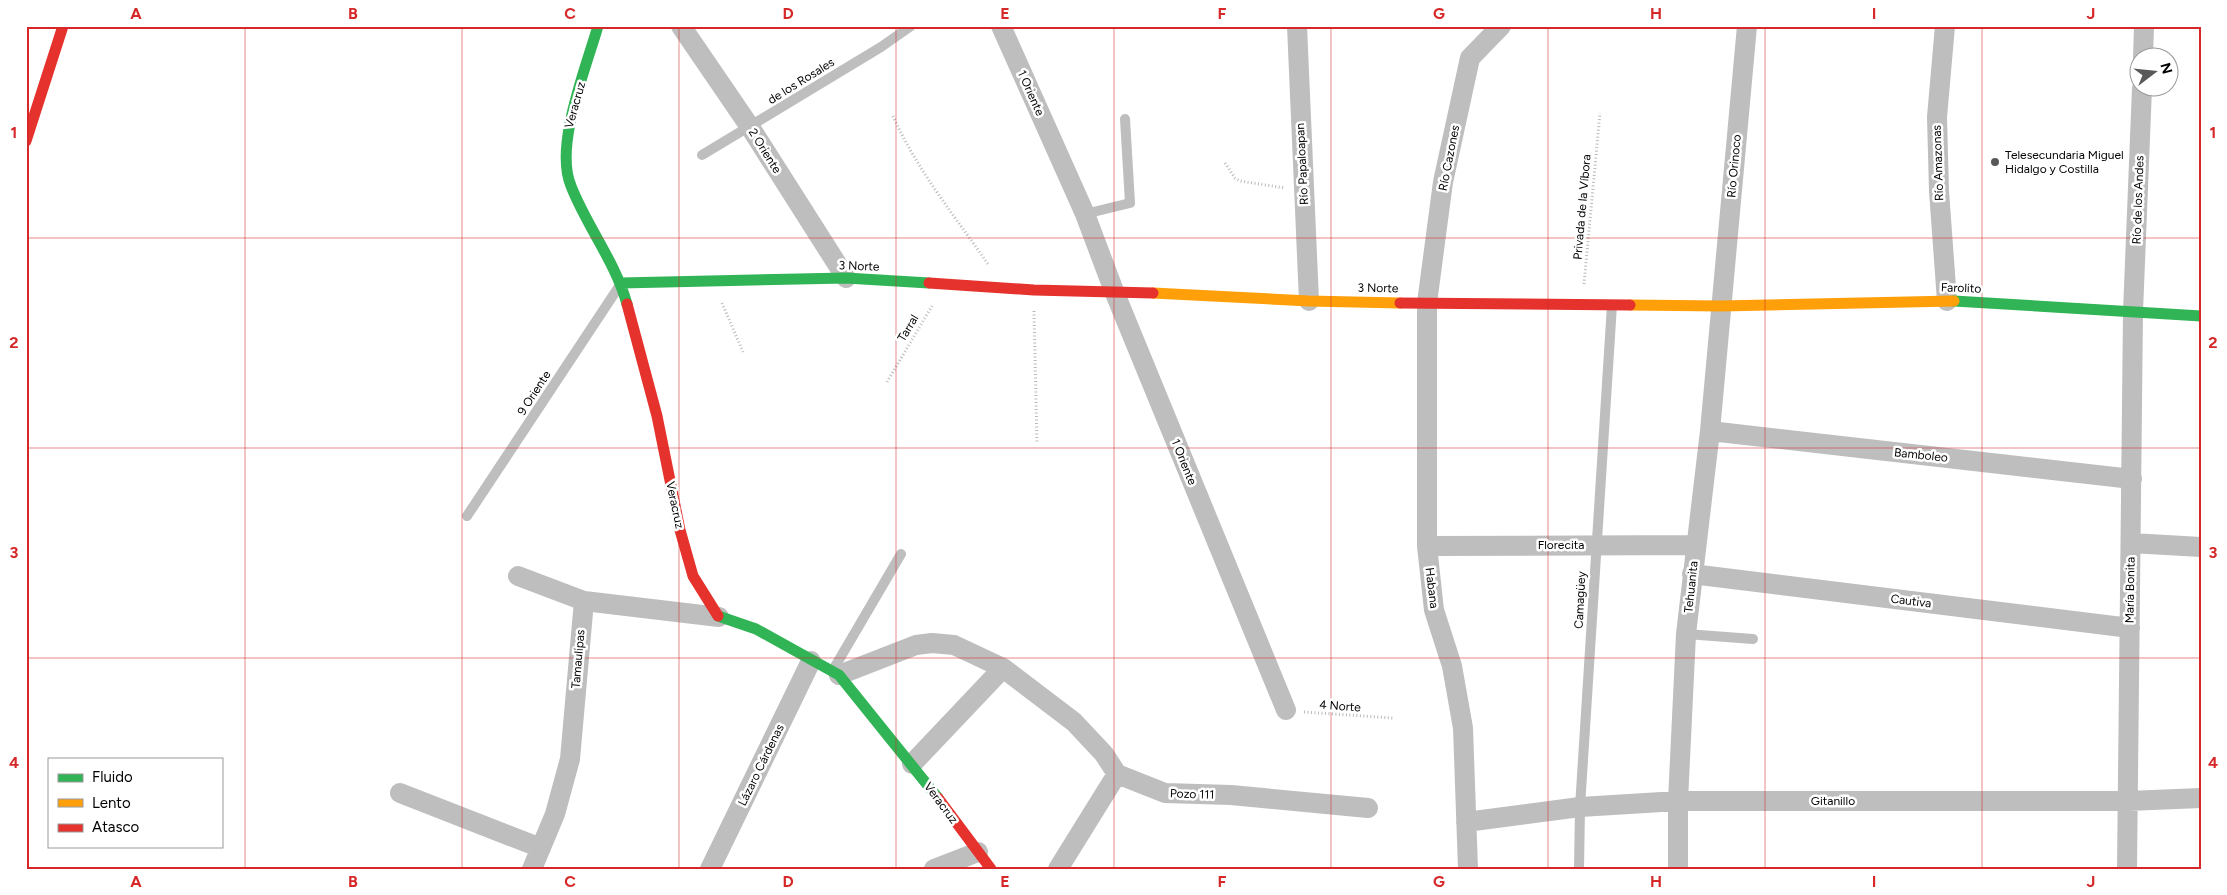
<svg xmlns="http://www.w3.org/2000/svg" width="2227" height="895" font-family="Figtree,sans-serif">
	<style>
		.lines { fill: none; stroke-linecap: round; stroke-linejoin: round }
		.path { stroke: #b9b9b9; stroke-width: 3; stroke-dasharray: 1 2.5; stroke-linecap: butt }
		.lane { stroke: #bebebe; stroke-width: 10 }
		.street { stroke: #bebebe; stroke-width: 20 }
		.fast { stroke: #30b455; stroke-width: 11 }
		.slow { stroke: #ff9f0a; stroke-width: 11 }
		.jam { stroke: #e5322d; stroke-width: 11 }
		.grid { fill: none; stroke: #d62828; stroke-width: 1; stroke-opacity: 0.55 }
		.poi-dot { fill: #595959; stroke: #fff; stroke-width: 2 }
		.labels { text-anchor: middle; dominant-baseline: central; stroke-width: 5; stroke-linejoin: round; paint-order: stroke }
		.street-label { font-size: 12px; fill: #000; stroke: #fff }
		.poi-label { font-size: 12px; fill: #000; stroke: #fff; text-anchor: start }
		.neatline { fill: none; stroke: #d62828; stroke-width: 2 }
		.grid-label { font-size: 16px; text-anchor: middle; font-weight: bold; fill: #d62828 }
	</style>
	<rect width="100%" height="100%" fill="#fff"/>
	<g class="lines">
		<!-- path -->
		<path class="path" d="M893,116C917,170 954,215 988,264
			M1225,163L1235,178L1240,181L1285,188
			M1584,284L1600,113
			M722,303L743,352
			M1034,311L1037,444
			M887,382L932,306
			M1304,712L1393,718"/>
		<!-- lane -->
		<path class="lane" d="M702,155L881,47L911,26
			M1085,214L1130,203L1125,119
			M467,516L618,288
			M1686,634L1753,639
			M833,670L901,554
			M1579,869L1580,807L1612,305"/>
		<!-- street -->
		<path class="street" d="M681,26L750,127L846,278
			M1001,26L1085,214L1114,291L1286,710
			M1297,26L1309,301
			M1945,26L1937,117L1939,191L1947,301
			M2143,58L2144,26
			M1710,431L2132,479
			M2131,543L2201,547
			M1427,546L1695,545
			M1692,574L2130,628
			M518,576L584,601L719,617
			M839,675L916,645L932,643L954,645L1003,668L1074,722L1104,754L1117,774L1165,793L1231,795L1368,808
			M912,764L1003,668
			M400,793L541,848
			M1466,822L1580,807L1678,801H2128L2201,798
			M532,869L555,814L570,759L584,601
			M710,869L811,661
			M934,869L978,852
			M1058,869L1117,774
			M1468,869L1463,728L1452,666L1434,610L1427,546V303L1443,182L1470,58L1501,26
			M1678,869V801L1686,634L1710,431L1747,26
			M2127,869L2133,312L2142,88"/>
		<!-- fast -->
		<path class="fast" d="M598,26C586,68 554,146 571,186C587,227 615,261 627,304
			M621,283L846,278L929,283
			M1954,301L2201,316
			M718,616L756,629L839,675L938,798"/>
		<!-- slow -->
		<path class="slow" d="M1153,293L1309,301L1400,303
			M1630,305L1721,306L1954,301"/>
		<!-- jam -->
		<path class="jam" d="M26,141L63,26
			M929,283L1034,290L1153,293
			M1400,303L1630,305
			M627,304L657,416L680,530L693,576L718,616
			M938,798L991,869"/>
	</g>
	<!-- grid -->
	<path class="grid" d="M245,26V869M462,26V869M679,26V869M896,26V869M1114,26V869M1331,26V869M1548,26V869M1765,26V869M1982,26V869M26,238H2201M26,448H2201M26,658H2201"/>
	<!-- markers -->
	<circle class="poi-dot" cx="1995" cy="162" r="5"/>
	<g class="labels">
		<!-- street labels -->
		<g class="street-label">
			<text transform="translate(801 81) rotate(-32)">de los Rosales</text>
			<text transform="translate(1031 93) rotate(66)">1 Oriente</text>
			<text transform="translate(575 105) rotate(-74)">Veracruz</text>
			<text transform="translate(765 151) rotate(58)">2 Oriente</text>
			<text transform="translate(1449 158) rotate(-79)">Río Cazones</text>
			<text transform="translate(1938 163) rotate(-92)">Río Amazonas</text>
			<text transform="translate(1302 164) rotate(-93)">Río Papaloapan</text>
			<text transform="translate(1734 166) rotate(-85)">Río Orinoco</text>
			<text transform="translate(2138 200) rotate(-88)">Río de los Andes</text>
			<text transform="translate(1582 207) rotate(-85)">Privada de la Víbora</text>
			<text transform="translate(859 266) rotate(2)">3 Norte</text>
			<text transform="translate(1378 288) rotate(1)">3 Norte</text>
			<text transform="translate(1961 288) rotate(2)">Farolito</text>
			<text transform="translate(908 328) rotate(-59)">Tarral</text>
			<text transform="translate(534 393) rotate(-57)">9 Oriente</text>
			<text transform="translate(1921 455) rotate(6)">Bamboleo</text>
			<text transform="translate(1184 462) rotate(68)">1 Oriente</text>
			<text transform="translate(675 505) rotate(78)">Veracruz</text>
			<text x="1561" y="545">Florecita</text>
			<text transform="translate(1691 587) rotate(-84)">Tehuanita</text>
			<text transform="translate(1432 588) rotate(83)">Habana</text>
			<text transform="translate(2130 590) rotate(-89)">María Bonita</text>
			<text transform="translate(1580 600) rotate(-87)">Camagüey</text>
			<text transform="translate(1911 601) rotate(7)">Cautiva</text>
			<text transform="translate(578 659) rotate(-85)">Tamaulipas</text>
			<text transform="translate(1340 706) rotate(4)">4 Norte</text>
			<text transform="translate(761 765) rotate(-64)">Lázaro Cárdenas</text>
			<text transform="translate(1192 794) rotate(2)">Pozo 111</text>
			<text x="1833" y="801">Gitanillo</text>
			<text transform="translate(941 803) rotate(53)">Veracruz</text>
		</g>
		<!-- poi labels -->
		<g class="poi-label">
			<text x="2005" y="155">Telesecundaria Miguel<tspan x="2005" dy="14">Hidalgo y Costilla</tspan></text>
		</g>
	</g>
	<!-- border -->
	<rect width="2227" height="895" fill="none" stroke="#ffffff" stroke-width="55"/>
	<!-- legend -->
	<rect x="48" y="758" width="175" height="90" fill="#ffffff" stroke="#999999"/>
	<rect x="58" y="774" width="25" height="8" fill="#30b455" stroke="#999999"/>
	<text x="92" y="782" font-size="15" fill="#000000">Fluido</text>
	<rect x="58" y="799" width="25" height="8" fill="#ff9f0a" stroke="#999999"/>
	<text x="92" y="808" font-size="15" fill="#000000">Lento</text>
	<rect x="58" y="824" width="25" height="8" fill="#e5322d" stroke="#999999"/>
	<text x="92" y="832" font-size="15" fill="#000000">Atasco</text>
	<!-- north arrow -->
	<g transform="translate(2154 72) rotate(74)"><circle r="24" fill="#ffffff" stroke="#999999"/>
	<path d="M0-4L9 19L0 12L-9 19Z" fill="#595959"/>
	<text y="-8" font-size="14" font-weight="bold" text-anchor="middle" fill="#000000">N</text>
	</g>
	<rect x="28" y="28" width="2172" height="840" class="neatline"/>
	<g class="grid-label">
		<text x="136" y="19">A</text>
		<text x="353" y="19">B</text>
		<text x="570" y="19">C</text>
		<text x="788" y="19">D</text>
		<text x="1005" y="19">E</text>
		<text x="1222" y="19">F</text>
		<text x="1439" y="19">G</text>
		<text x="1656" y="19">H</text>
		<text x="1874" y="19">I</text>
		<text x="2091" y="19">J</text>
		<text x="14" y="138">1</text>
		<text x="2213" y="138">1</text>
		<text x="14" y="348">2</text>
		<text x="2213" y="348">2</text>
		<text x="14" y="558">3</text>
		<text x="2213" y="558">3</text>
		<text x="14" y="768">4</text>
		<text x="2213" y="768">4</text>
		<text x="136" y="887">A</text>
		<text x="353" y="887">B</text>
		<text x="570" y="887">C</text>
		<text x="788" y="887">D</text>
		<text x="1005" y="887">E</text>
		<text x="1222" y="887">F</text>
		<text x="1439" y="887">G</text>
		<text x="1656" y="887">H</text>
		<text x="1874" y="887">I</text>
		<text x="2091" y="887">J</text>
	</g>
</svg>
